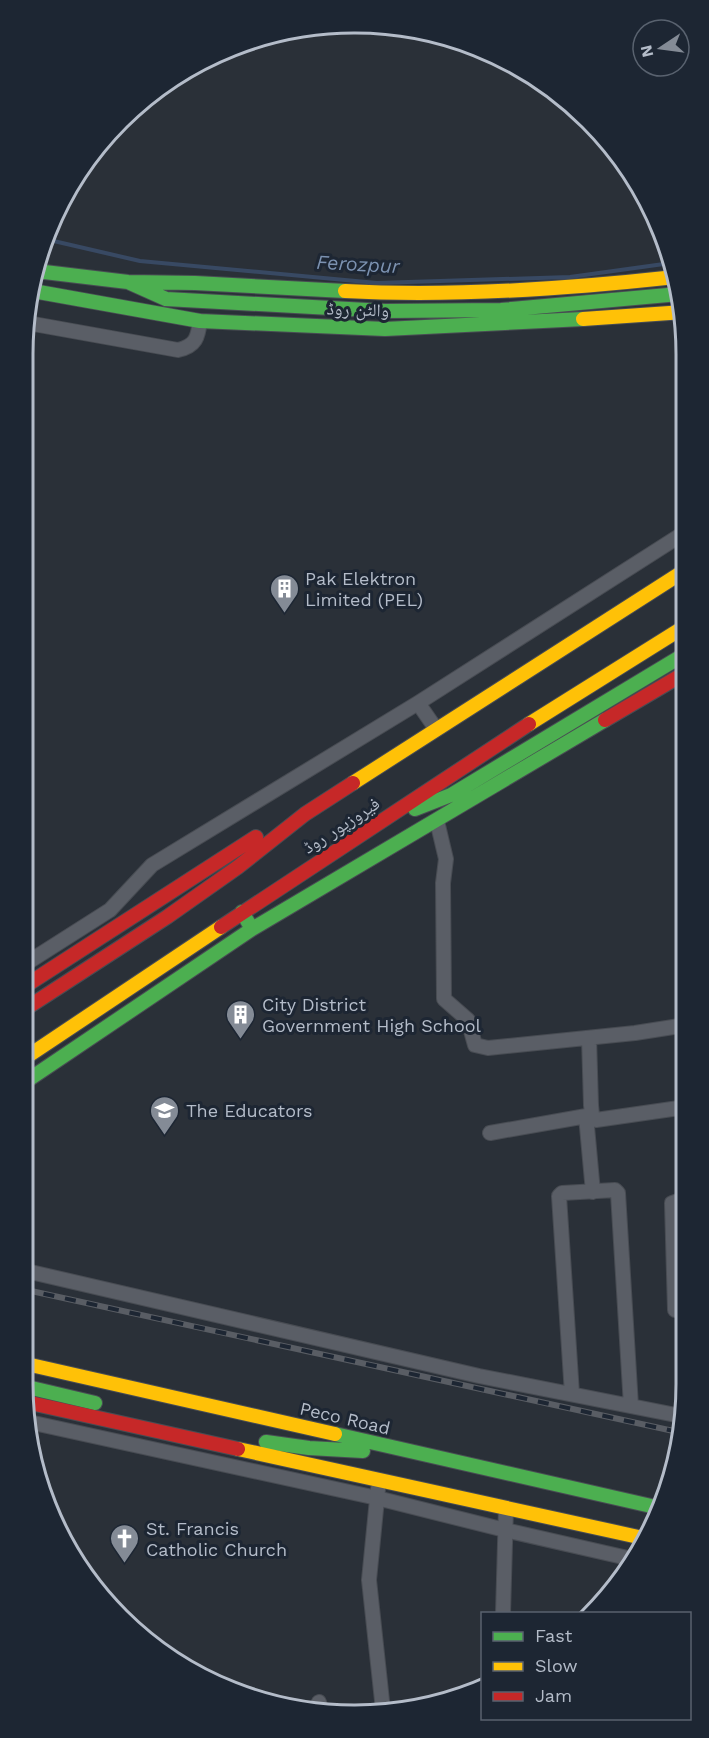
<svg xmlns="http://www.w3.org/2000/svg" width="709" height="1738" font-family="'Work Sans','Noto Naskh Arabic',sans-serif">
	<style>
		.lines { fill: none; stroke-linecap: round; stroke-linejoin: round }
		.stream { stroke: #384963; stroke-width: 4 }
		.street-casing { stroke: #484c53; stroke-width: 16 }
		.fast-casing { stroke: #484c53; stroke-width: 16 }
		.slow-casing { stroke: #484c53; stroke-width: 16 }
		.jam-casing { stroke: #484c53; stroke-width: 16 }
		.street { stroke: #5a5e66; stroke-width: 14 }
		.fast { stroke: #4caf50; stroke-width: 14 }
		.slow { stroke: #ffc107; stroke-width: 14 }
		.jam { stroke: #c62828; stroke-width: 14 }
		.rail-casing { stroke: #595d64; stroke-width: 6 }
		.rail { stroke: #1d2633; stroke-width: 4; stroke-dasharray: 11; stroke-linecap: butt }
		.labels { text-anchor: middle; dominant-baseline: central; stroke-width: 6; stroke-linejoin: round; paint-order: stroke }
		.street-label { font-size: 18px; fill: #b4bcc9; stroke: #1d2633 }
		.poi-label { font-size: 18px; fill: #b4bcc9; stroke: #1d2633; text-anchor: start }
		.water-label { font-size: 20px; font-style: italic; fill: #7c92b1; stroke: #1d2633 }
		.rim { fill: none; stroke: #b4bcc9; stroke-width: 3 }
	</style>
	<rect width="100%" height="100%" fill="#2a3038"/>
	<g class="lines">
		<!-- stream -->
		<path class="stream" d="M45,239L140,261L377,283L570,277L671,263"/>
		<defs>
			<path id="street" d="M28,323L178,350C196,346 198,337 200,321
				M418,703L436,729
				M437,821L446,859L443,883L444,999L468,1020L475,1045L488,1048L635,1033L686,1025
				M22,966L110,910L152,865L418,703L684,533
				M589,1038L591,1105L592,1115L596,1120L686,1107
				M586,1116L593,1192
				M490,1133L592,1115
				M22,1270L479,1376L681,1416
				M675,1310L672,1203L686,1198
				M572,1394L559,1196L562,1193L615,1190L618,1193L631,1406
				M29,1422L377,1498L505,1530L632,1559
				M378,1489L369,1580L383,1710
				M503,1614L506,1508
				M319,1702L321,1712"/>
			<path id="fast" d="M36,271L128,282L195,283L345,291
				M128,282L166,299L385,311L501,310L679,294
				M33,291L200,321L385,329L583,319
				M415,809L451,795L685,654
				M252,929L605,720
				M22,1084L252,929L242,912
				M23,1386L95,1403
				M335,1434L660,1508
				M266,1442L309,1448L363,1451"/>
			<path id="slow" d="M345,291C454,297 566,289 675,277
				M583,319L684,312
				M529,724L684,627
				M353,783L684,571
				M22,1060L221,927
				M22,1363L335,1434
				M238,1449L643,1538"/>
			<path id="jam" d="M605,720L685,673
				M221,927L529,724
				M22,988L256,837
				M22,1011L167,917L238,867L305,814L353,783
				M26,1402L238,1449"/>
		</defs>
		<!-- street casing -->
		<use href="#street" class="street-casing"/>
		<!-- fast casing -->
		<use href="#fast" class="fast-casing"/>
		<!-- slow casing -->
		<use href="#slow" class="slow-casing"/>
		<!-- jam casing -->
		<use href="#jam" class="jam-casing"/>
		<!-- street -->
		<use href="#street" class="street"/>
		<!-- fast -->
		<use href="#fast" class="fast"/>
		<!-- slow -->
		<use href="#slow" class="slow"/>
		<!-- jam -->
		<use href="#jam" class="jam"/>
		<defs>
			<path id="rail" d="M22,1289L678,1432"/>
		</defs>
		<!-- rail casing -->
		<use href="#rail" class="rail-casing"/>
		<!-- rail -->
		<use href="#rail" class="rail"/>
	</g>
	<!-- icons -->
	<defs>
		<symbol id="building-pin" viewBox="-11 -11 22 30"><path d="M0 17L-7.5 6A9.5 9.5 0 1 1 7.5 6Z" fill="#848b96" stroke="#1d2633"/><path d="M-4-6H4V6H1V3H-1V6H-4ZM-2.5-4.3h1.7v1.8h-1.7ZM.8-4.3h1.7v1.8H.8ZM-2.5-1h1.7V.8h-1.7ZM.8-1h1.7V.8H.8Z" fill="#fff"/></symbol>
		<symbol id="school-pin" viewBox="-11 -11 22 30"><path d="M0 17L-7.5 6A9.5 9.5 0 1 1 7.5 6Z" fill="#848b96" stroke="#1d2633"/><path d="M0-5L7-2L0 1L-7-2ZM-4 1L0 2.5L4 1V4Q0 6-4 4Z" fill="#fff"/></symbol>
		<symbol id="church-pin" viewBox="-11 -11 22 30"><path d="M0 17L-7.5 6A9.5 9.5 0 1 1 7.5 6Z" fill="#848b96" stroke="#1d2633"/><path d="M-1.2-6h2.4v3.5h3.3v2.4h-3.3V6h-2.4V-.1h-3.3v-2.4h3.3Z" fill="#fff"/></symbol>
	</defs>
	<g fill-rule="evenodd">
		<use href="#building-pin" x="268" y="572" width="33" height="45"/>
		<use href="#building-pin" x="224" y="998" width="33" height="45"/>
		<use href="#school-pin" x="148" y="1094" width="33" height="45"/>
		<use href="#church-pin" x="108" y="1522" width="33" height="45"/>
	</g>
	<g class="labels">
		<!-- street labels -->
		<g class="street-label">
			<text transform="translate(358 309) rotate(2)">والٹن روڈ</text>
			<text transform="translate(341 825) rotate(-33)">فیروزپور روڈ</text>
			<text transform="translate(345 1418) rotate(13)">Peco Road</text>
		</g>
		<!-- poi labels -->
		<g class="poi-label">
			<text x="305" y="578">Pak Elektron<tspan x="305" dy="21">Limited (PEL)</tspan></text>
			<text x="262" y="1004">City District<tspan x="262" dy="21">Government High School</tspan></text>
			<text x="186" y="1110">The Educators</text>
			<text x="146" y="1528">St. Francis<tspan x="146" dy="21">Catholic Church</tspan></text>
		</g>
		<!-- water labels -->
		<g class="water-label">
			<text transform="translate(358 264) rotate(3)">Ferozpur</text>
		</g>
	</g>
	<!-- crop -->
	<path d="M0 0H709V1738H0ZM354 33H355A321 321 0 0 1 676 354V1384A321 321 0 0 1 355 1705H354A321 321 0 0 1 33 1384V354A321 321 0 0 1 354 33Z" fill="#1d2633" fill-rule="evenodd"/>
	<path class="rim" d="M354 33H355A321 321 0 0 1 676 354V1384A321 321 0 0 1 355 1705H354A321 321 0 0 1 33 1384V354A321 321 0 0 1 354 33Z"/>
	<!-- legend -->
	<rect x="481" y="1612" width="210" height="108" fill="#1d2633" stroke="#59626f" stroke-width="1.5"/>
	<rect x="493" y="1632" width="30" height="9" fill="#4caf50" stroke="#59626f" stroke-width="1.5"/>
	<text x="535" y="1642" font-size="18" fill="#b4bcc9">Fast</text>
	<rect x="493" y="1662" width="30" height="9" fill="#ffc107" stroke="#59626f" stroke-width="1.5"/>
	<text x="535" y="1672" font-size="18" fill="#b4bcc9">Slow</text>
	<rect x="493" y="1692" width="30" height="9" fill="#c62828" stroke="#59626f" stroke-width="1.5"/>
	<text x="535" y="1702" font-size="18" fill="#b4bcc9">Jam</text>
	<!-- north arrow -->
	<g transform="translate(661 48) rotate(257)"><circle r="28" fill="#1d2633" stroke="#59626f" stroke-width="1.5"/>
	<path d="M0-4.5L10 22L0 15L-10 22Z" fill="#848b96"/>
	<text y="-9" font-size="16" font-weight="bold" text-anchor="middle" fill="#b4bcc9">N</text>
	</g>
</svg>
